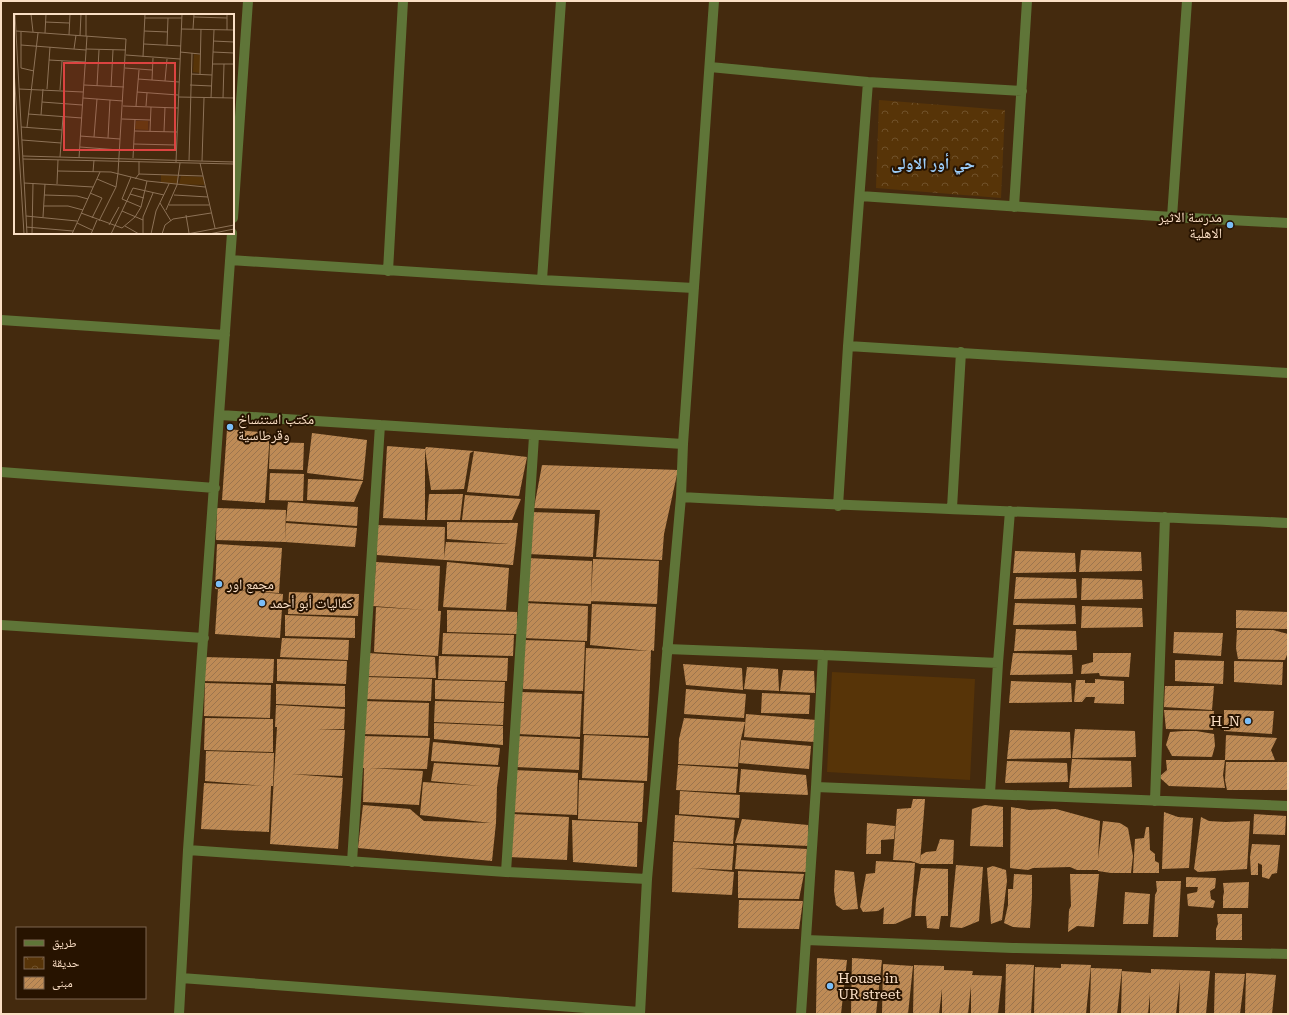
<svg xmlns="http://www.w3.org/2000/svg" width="1289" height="1015" font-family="'Roboto Serif','Noto Naskh Arabic',serif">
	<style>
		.park { fill: url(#park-crowns) }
		.garden { fill: #573408 }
		.building { fill: url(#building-hatch) }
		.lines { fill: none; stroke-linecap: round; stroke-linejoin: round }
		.street { stroke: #5f7538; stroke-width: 10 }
		.poi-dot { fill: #7bbef8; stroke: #271300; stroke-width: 1.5 }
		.labels { text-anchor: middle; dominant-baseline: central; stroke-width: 4; stroke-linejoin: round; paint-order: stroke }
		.poi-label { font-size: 14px; fill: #fbdfc5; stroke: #271300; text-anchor: start }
		.quarter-label { font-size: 16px; font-weight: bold; fill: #9ccdf9; stroke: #271300 }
		.inset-road { fill: none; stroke: #8d7257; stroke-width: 1 }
		.view { fill: #dc4340; fill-opacity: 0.15; stroke: #dc4340; stroke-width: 2 }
		.inset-edge { fill: none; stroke: #fbdfc5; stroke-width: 2 }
	</style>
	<defs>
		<pattern id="park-crowns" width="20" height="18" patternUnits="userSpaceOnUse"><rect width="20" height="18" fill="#573408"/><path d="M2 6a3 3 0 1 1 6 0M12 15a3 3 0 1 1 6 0" fill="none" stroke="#70512a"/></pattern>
		<pattern id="building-hatch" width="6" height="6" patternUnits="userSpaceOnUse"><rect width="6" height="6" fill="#be8b56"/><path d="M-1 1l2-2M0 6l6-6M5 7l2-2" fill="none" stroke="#9c754e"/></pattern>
	</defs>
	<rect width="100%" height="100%" fill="#442a0e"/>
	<!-- park -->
	<path class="park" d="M879,100L1005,110L1001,198L876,188Z"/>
	<!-- garden -->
	<path class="garden" d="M832,672L975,679L970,780L827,772Z"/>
	<!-- building -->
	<path class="building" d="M227,429L270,433L265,503L222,500Z
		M312,433L367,440L363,480L307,473Z
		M270,442L304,443L303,470L269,469Z
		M387,446L425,449L426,447L474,451L527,457L519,496L467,492L474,451L470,453L464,489L431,490L425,449V520L383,518Z
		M542,465L678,470L664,534L662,560L596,557L600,510L534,508Z
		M270,473L304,474L303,501L269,500Z
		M308,479L363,481L354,502L307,500Z
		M429,494H463L460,520H427Z
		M465,495L521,499L512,520H462Z
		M288,502L358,507L357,526L286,521Z
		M217,508L286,510L285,542L216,540Z
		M530,512L595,514L593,557L528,554Z
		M447,522L518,523L513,565L377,555L374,525L445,527L444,558L446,542L509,544L447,539Z
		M286,523L357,528L355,547L285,542Z
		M217,544L282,548L279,593L215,589Z
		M1081,550L1141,552L1142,571L1079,572Z
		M1015,551L1075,553L1076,572L1013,573Z
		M527,558L592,561L591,604L525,601Z
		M593,559L659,561L657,604L591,601Z
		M376,562L440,566L438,611L373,606Z
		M447,562L509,568L506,610L443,607Z
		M1016,577L1076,579L1077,598L1014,599Z
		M1082,578L1142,580L1143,599L1081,600Z
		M218,589L283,594L280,638L215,634Z
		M289,592L359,594L358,616L288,614Z
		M525,603L588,606L587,641L524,638Z
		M1015,603L1075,605L1076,624L1013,625Z
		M592,604L656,607L654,651L651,650L648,736L583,734L586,648L649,651L590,645Z
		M1082,606L1142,608L1143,627L1081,628Z
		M376,607L441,611L438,656L374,652Z
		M447,610L517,612V634L447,632Z
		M1236,610L1288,612V629L1236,628Z
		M285,615L355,618V638L285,636Z
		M1016,629L1076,631L1077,650L1014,651Z
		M1237,630H1273L1288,634V652L1285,660L1238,659L1236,648Z
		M1174,632L1223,633L1221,656L1173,653Z
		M443,633L514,635L513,656L442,654Z
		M282,638L349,640L348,660L280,657Z
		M524,640L585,642L583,691L523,689Z
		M367,653L435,657L436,678L365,676Z
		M1013,653L1072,655L1073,674L1010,675Z
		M1093,653H1131L1129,677L1100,676L1099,673L1081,674L1082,665L1093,662Z
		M439,656L508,658L507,681L438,679Z
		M204,657L274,659L273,683L203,681Z
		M277,659L347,661L346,684L277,681Z
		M1175,660L1224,661L1223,684L1175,681Z
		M1234,661L1283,662L1282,685L1234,682Z
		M683,664L742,668L743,690L686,685Z
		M747,667L778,669L779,691L744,689Z
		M783,670L814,671L815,693L780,691Z
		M366,677L432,679L431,701L365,699Z
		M1095,679L1124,681V704L1094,703L1095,697H1086L1082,702H1074L1076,680H1085V683H1095Z
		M435,680L505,682L504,702L435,699Z
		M1011,681L1071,683L1072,702L1009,703Z
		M205,683L271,685L270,718L204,716Z
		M276,684L345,686V707L276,704Z
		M1165,686H1214L1212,710L1164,707Z
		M686,689L746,694L744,718L684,714Z
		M521,692L582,694L580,737L518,734Z
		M762,693L810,695L809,714L761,713Z
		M363,701L429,703L428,736L363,734Z
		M435,701L504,703L503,725L434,722Z
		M276,705L345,709L344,729H317L345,730L342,776L291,774L343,778L338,849L270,844L277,727H275Z
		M1164,710L1214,711L1213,730L1166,729Z
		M1224,710L1274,711L1272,734L1224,731Z
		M746,714L816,720L814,742L744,737Z
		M205,718L273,719V752L204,750Z
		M684,718L745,722L740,743L738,767L678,764L679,739Z
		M434,723L503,726V745L434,739Z
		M1075,729L1135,731L1136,757L1072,758Z
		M1010,730L1070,732L1071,758L1007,759Z
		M1183,731H1196L1214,734L1215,746L1212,757L1172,756L1166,745L1170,732Z
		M584,735L649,738L647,781L582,778Z
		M1226,735L1277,738L1271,750L1275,760H1225L1223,775L1225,788L1169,786L1159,777L1167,770L1166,760H1225Z
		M363,736L430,738L427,769L369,768L423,771L419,805L363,802L364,768H363Z
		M517,736L580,739L579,770L516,767Z
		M741,740L811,746L809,769L739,763Z
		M433,742L500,748L498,765L431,761Z
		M206,751L274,753L273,786H271L269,832L201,829L204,783L264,786L205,781Z
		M1072,759L1131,761L1132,787L1069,788Z
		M1007,761L1067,763L1068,782L1005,783Z
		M1226,762H1288V790H1227L1225,780Z
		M434,763L500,767L497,787L496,823L492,861L358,848L363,805L410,809L424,821L491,823L420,815L423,782L481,786L431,781Z
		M678,765L738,769L736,793L676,790Z
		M741,769L806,775L808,795L739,792Z
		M514,770L578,773L577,815L511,812Z
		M579,780L644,783L642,822L578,819Z
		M680,791L740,795L739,818L679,814Z
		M913,799H925L920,862L921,855L926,852L936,851L940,839L954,840L953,864H920L911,861L893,860L897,809L911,808Z
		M985,805L1003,807V847L970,846L972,809Z
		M1011,807L1029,810L1056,809L1100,821L1098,859L1103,821L1120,823L1128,828L1133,856L1131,873H1111L1098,871V870H1077L1070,867L1033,868L1028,870L1010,868Z
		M1164,812L1178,817L1193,818L1189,868L1162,869Z
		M512,814L569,817L567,860L509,857Z
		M1254,814L1286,816L1285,835L1253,834Z
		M675,815L735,820L733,844L674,841Z
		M1201,817L1209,821L1226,822L1250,821L1247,869L1198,872L1194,869Z
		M742,819L808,825L809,846L735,843Z
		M572,820L638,823L637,867L573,862Z
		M867,823L895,826L894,839L881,840V854H866Z
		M1146,827H1149L1150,850L1155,854V861L1159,863V873H1133L1135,839L1144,838Z
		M673,842L734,846L732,870L691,868L734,872L732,895L672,892Z
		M1252,844L1280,845L1277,873L1272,874L1269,879L1262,877V865L1258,863V875H1251L1250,857Z
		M737,845L807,849L806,872L735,869Z
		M876,861L915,863L911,917L895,924H883L884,907L878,911L863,912L860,907L866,874L875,873Z
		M956,865L983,867L979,921L962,928L950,927Z
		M993,866L1006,870L1007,881L1002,920L991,924L987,868Z
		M921,868L948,869V916H941L939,929L927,928L926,916H915L916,900Z
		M835,870L854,872L858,909L843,910L836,905L834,891Z
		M738,871L804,874L799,899L738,898Z
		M1014,874L1032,875V896L1030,928L1013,927L1004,923L1008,905V889H1013Z
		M1070,874H1099L1094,927L1077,926L1068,932L1069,910L1071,906Z
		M1186,877L1216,878L1215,888L1210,891L1211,899L1215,901L1213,908L1188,906L1187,894L1197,892L1198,887H1186Z
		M1156,881H1181L1178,937H1153L1155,895L1157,891Z
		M1249,882L1248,908H1223V897L1224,892L1223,883Z
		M1125,892L1150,894L1148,924H1123Z
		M739,900L803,901L799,929L738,928Z
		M1217,914H1242V940H1216V929L1218,924Z
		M817,958L847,960L841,1014L816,1013Z
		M852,958L882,960L876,1014L851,1013Z
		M883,964L913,966L908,1014H882Z
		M1006,964L1034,965L1031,1014H1005Z
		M1061,964L1091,965L1086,1014H1034L1035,967L1061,968Z
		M914,965L944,966V970L973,971L972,975L1002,976L998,1014H971V986L968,1014H942V989L939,1014H913Z
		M1091,968L1122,969L1117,1014H1090Z
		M1151,969L1210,971L1206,1014H1179L1180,980L1176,1014H1150V994L1148,1014H1121L1122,971L1151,973Z
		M1215,973L1245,974L1240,1014H1214Z
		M1246,973L1276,975L1272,1014H1245Z"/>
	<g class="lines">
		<!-- street -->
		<path class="street" d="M710,67L868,82L1022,91
			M860,196L1172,217L1288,223
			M1014,207L1027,1
			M1172,217L1187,1
			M233,218L248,1
			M230,260L542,280L694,288
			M388,271L403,1
			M542,280L561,1
			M1,320L225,335
			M848,346L1288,373
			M220,415L683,444
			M1,472L215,488
			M681,497C883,508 1086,513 1288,523
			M838,506L848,346L868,82
			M952,508L961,352
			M1,625L204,638
			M667,649L823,655L998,663
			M816,787L1288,806
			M990,794L998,663L1010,511
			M1155,801L1165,517
			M188,850L506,872L647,879
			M352,862L380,425
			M506,872L534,436
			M806,940L1013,948L1288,954
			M181,978L640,1012
			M179,1014L188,850L232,233
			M640,1014L647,879L681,497L683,444L714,1
			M801,1014L816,787L823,655"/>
	</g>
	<!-- markers -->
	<g class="poi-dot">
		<circle cx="1230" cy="225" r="4"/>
		<circle cx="230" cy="427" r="4"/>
		<circle cx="219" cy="584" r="4"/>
		<circle cx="262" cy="603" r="4"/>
		<circle cx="1248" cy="721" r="4"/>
		<circle cx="830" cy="986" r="4"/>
	</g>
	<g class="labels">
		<!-- poi labels -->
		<g class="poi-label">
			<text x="1222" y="217" text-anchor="end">مدرسة الاثير<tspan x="1222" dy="16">الاهلية</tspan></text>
			<text x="238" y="419">مكتب استنساخ<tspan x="238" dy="16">وقرطاسية</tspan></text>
			<text x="227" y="584">مجمع اور</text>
			<text x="270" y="603">كماليات أبو أحمد</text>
			<text x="1240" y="721" text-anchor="end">H_N</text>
			<text x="838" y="978">House in<tspan x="838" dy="16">UR street</tspan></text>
		</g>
		<!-- quarter labels -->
		<g class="quarter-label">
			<text x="933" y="163">حي أور الاولى</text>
		</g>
	</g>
	<!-- overview -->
	<g transform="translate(14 14)">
		<rect width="220" height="220" fill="#442a0e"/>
		<path d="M180,40L186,41V59L179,58ZM167,162L189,163L191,171L165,170Z" fill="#573408"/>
		<path d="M122,107H134V116L121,115ZM147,161L164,162L163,170L147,168Z" fill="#573408"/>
		<path class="inset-road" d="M1,0L13,220M17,0L19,18M180,3L213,4M131,4H168M31,8L55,9M167,15L220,16M179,15L180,0M213,16V0M2,17L112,25L104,159L102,173L85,207M130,17L154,18M7,18V54L20,57M31,19L32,0M55,21L56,0M66,22L67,0M72,22V0M199,27L220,28M130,30L167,32M7,31L72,36M153,31L154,4M60,35L62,21M72,35L112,36M166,38L186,40M199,38L220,39M112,41L166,45M129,43L131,0M35,46L71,48M199,50H220M111,54L138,56M0,55L10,220M177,60L198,61M186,60L187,15M124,65L165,68M138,66L139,44M151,67L153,45M70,71L110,73M176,71L198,72M83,72L85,36M97,73L99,36M5,75L69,78M33,75L36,33M46,76L48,47M123,78L164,81M164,83L220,84M69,84L109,87M197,84L200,16M209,84L210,50M28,88L68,91M109,92L164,94M122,92L125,56M132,92L133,79M14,100L68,104M27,101L29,75M108,105L136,106M7,113L48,116M13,113L24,19M120,117L163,118M136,117L137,93M150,118L151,93M66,122L106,125M80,123L83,85M94,124L96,86M8,126L47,129M120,130L162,131M66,133L105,136M9,142L220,148M46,143L49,103M65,144L73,22M119,144L121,105M9,145L220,150M125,147V160M175,147L178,39M188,147L190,84M162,148L168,0M186,149L201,214M44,157L97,158L133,167L191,173M79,158L80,146M117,163L108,185L127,193M83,165L102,173M121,165L125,160L189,162M10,169L79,173M43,170L44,146M76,179L88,184L78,204M116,180L130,184M30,181L63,182L74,185M160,181L194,183M146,189L157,207M155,191H195M30,192H54L69,196M152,196L163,171L166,149M108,197L129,206M67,199L108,214L121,203L127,193L133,167M172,201L175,219M12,202L63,207M29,203L31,170M63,209L78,216M95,211L105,193M111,212L125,220M12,213L59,217M18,220L19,169M58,220L86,158M77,220L83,206M97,220L119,174L150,181M129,220V203L139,179M137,220L142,197L155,170M148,220L151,211L159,205L197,199M173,220L220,211M195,220L220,215"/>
		<path class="view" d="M50,49H161V136H50Z"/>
		<rect width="220" height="220" class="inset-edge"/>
	</g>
	<!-- border -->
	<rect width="1289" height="1015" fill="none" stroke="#fbdfc5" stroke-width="4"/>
	<!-- legend -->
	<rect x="16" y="927" width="130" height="72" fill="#271300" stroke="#7c654f"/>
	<rect x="24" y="940" width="20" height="6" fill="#5f7538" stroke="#7c654f"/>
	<text x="52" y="947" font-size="12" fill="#fbdfc5">طريق</text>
	<rect x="24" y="957" width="20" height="12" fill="url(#park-crowns)" stroke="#7c654f"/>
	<text x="52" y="967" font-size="12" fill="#fbdfc5">حديقة</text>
	<rect x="24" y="977" width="20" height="12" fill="url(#building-hatch)" stroke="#7c654f"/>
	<text x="52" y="987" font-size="12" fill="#fbdfc5">مبنى</text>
</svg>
